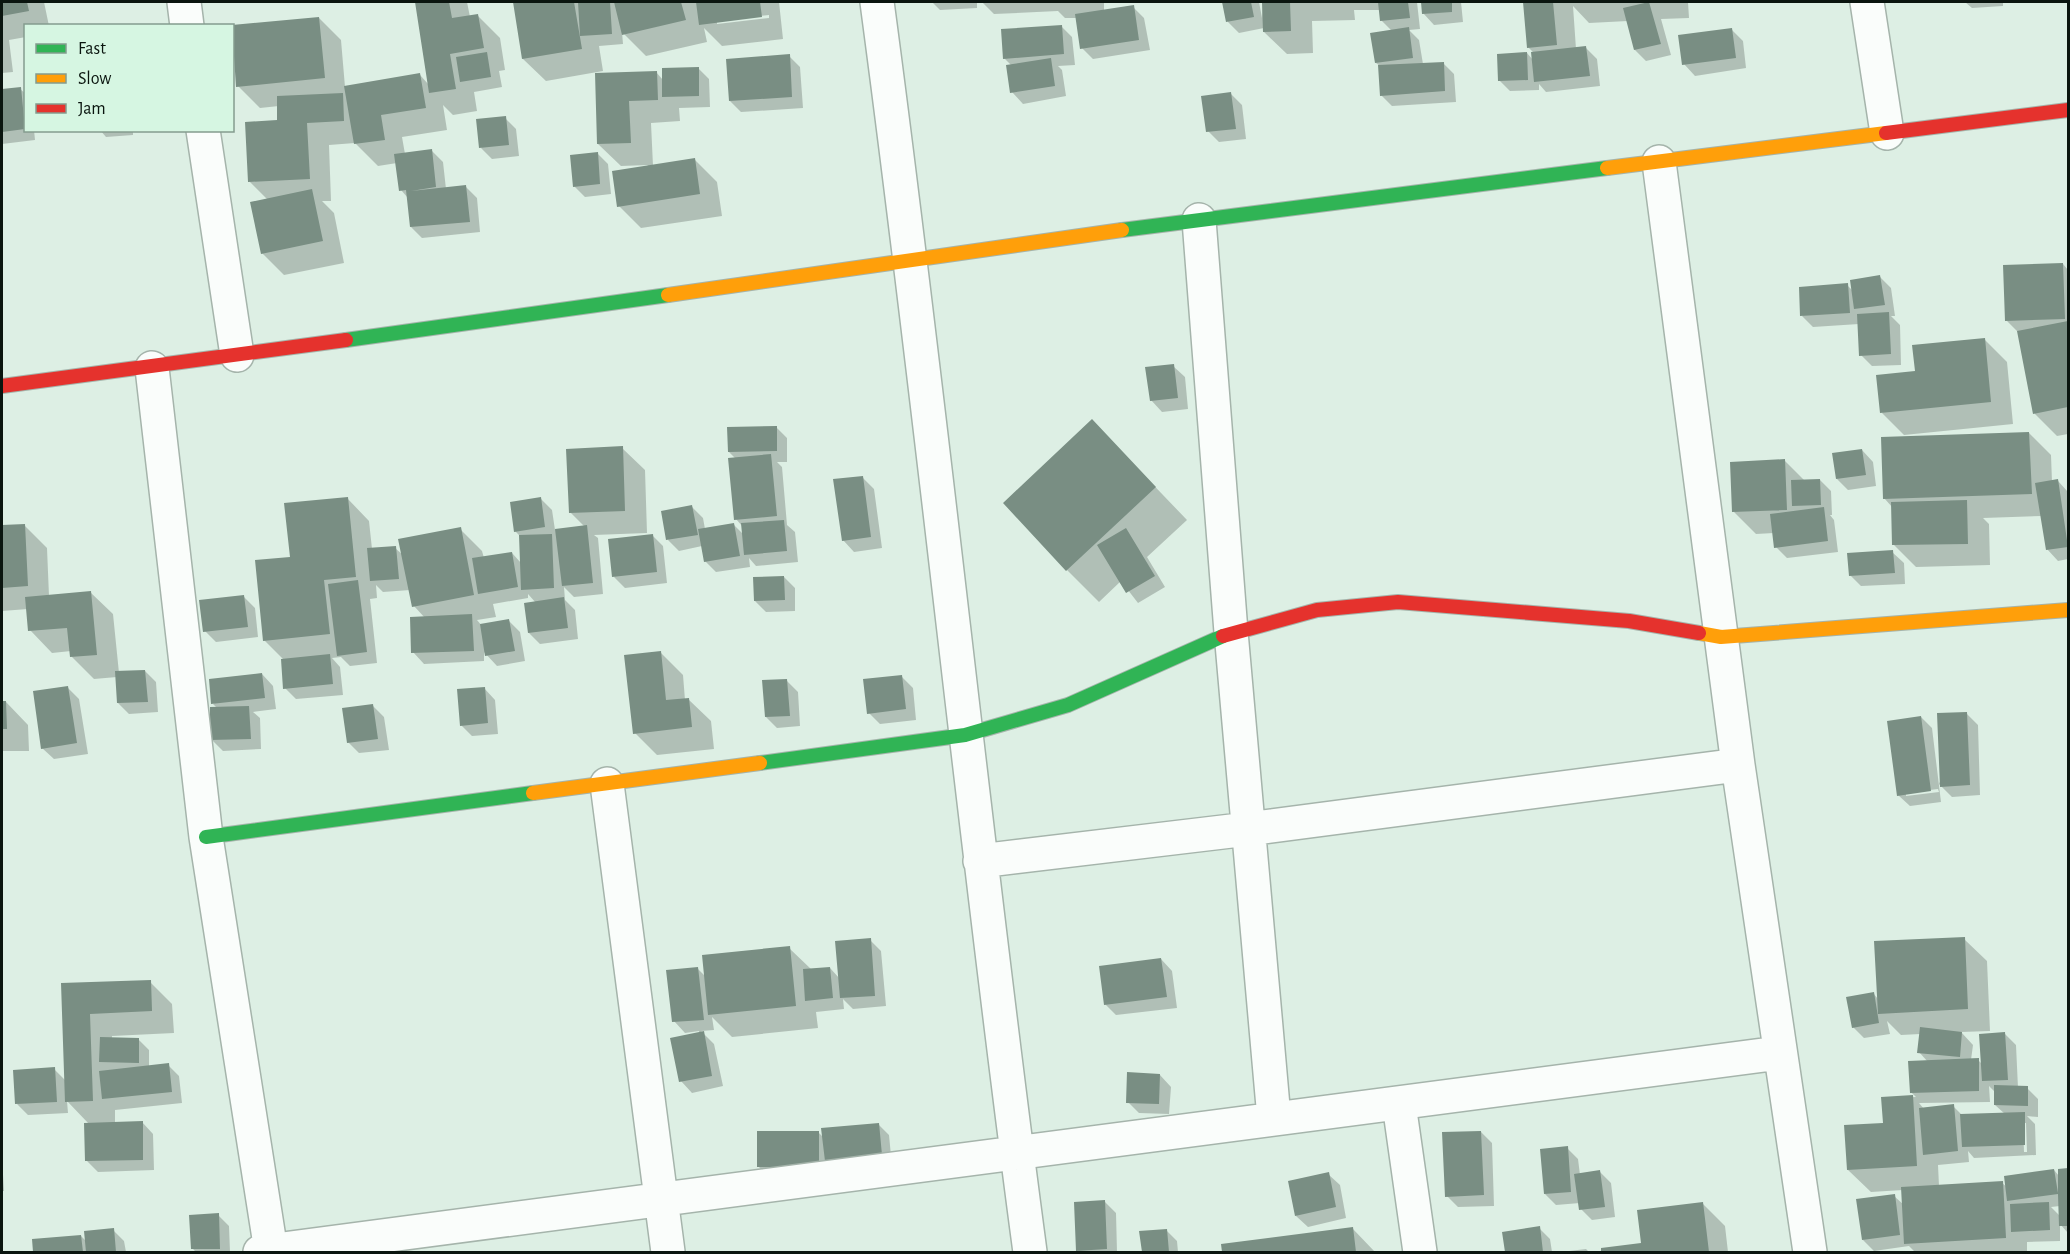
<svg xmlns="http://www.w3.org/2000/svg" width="2070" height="1254" font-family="'Alegreya Sans',sans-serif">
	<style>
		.shadow { fill: #0003; fill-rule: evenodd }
		.building { fill: #798e83 }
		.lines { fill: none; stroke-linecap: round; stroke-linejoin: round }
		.street-casing { stroke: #a5b4ab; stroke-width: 36 }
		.fast-casing { stroke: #a5b4ab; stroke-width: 16 }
		.slow-casing { stroke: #a5b4ab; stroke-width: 16 }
		.jam-casing { stroke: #a5b4ab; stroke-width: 16 }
		.street { stroke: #fafdfb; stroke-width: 33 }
		.fast { stroke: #30b455; stroke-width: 14 }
		.slow { stroke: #ff9f0a; stroke-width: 14 }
		.jam { stroke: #e5322d; stroke-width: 14 }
	</style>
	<rect width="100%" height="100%" fill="#ddefe4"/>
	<!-- shadow -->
	<path class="shadow" d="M2,2H44L49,26H26V37L9,40L13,72L2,73Z
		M416,2H467L470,17L478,16L500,38L505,70L499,71L502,87L474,92L477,111L453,115L443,105L447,130L402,137L405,154L432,151L443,162L446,189L466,187L477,198L480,232L422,238L411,227L408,198L401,190L397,163L378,166L355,143L329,145L331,201H322L334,213L344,263L284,275L262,253L268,200L249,181L279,122V106L260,108L238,86L319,18L341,40L345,87L420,75L429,85Z
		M514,2H779L783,39L722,46L704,28L707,42L646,56L622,32L623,44L599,46L603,71L546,81L523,59ZM769,15V18L717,24V21Z
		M932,2H977V8L940,10Z
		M982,2H1104V11L1133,7L1144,18L1150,50L1093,59L1082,48L1077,18H1065L1058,11L994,14Z
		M1224,2H1259L1262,18L1263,2H1417L1420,29L1409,30L1419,40L1423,64L1443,63L1454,74L1456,102L1392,106L1381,95L1380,66L1376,63L1392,31L1381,20L1380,10H1354L1355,20L1312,21L1313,53L1287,54L1264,32V28L1239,33L1228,22Z
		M1422,2H1461L1463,22L1434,25L1423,13Z
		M1524,2H1688L1689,18L1661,19L1671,55L1646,61L1635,50L1628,21L1589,23L1573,6L1576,49L1586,48L1597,59L1600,86L1546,92L1539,84V90L1510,91L1499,80L1527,53L1533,60L1534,53L1528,47Z
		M1965,2H2003V6L1972,8Z
		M1061,26L1072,37L1075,65L1058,66L1062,70L1066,96L1023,104L1012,92V66L1004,58Z
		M1732,30L1743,41L1746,68L1695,76L1684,64Z
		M789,56L800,67L803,108L741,112L730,101Z
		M698,68L709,79L710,107L679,108L680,121L651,123L653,166L695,160L717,182L722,216L641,228L619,206L648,165L621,166L598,144L596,75L656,72L663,80Z
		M20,89L26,94V130H34L35,140L2,144V91Z
		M1231,94L1242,105L1246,139L1219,142L1208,131Z
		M505,118L516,129L519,156L492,159L481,148Z
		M100,130H133V135L106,137Z
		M597,153L608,164L611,194L585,197L574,186Z
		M2063,264L2068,270V434L2057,436L2035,414L2019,333L2007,321Z
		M1880,277L1891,288L1895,316H1891L1900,325L1901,365L1872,366L1861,355L1859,324L1813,327L1802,316L1847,285L1853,291Z
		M1984,339L2007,362L2013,424L1904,435L1882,413L1916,372Z
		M1173,366L1185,377L1188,409L1162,412L1151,400Z
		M1092,421L1187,520L1147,557L1165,587L1138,603L1121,581L1099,602L1067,570Z
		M776,427L787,438V462H777L782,467L787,525L795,532L798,562L756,566L749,558L750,567L716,572L705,561L702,546L679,551L668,540L692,507L703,518L705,529L734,525L744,535L743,527L736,519V459L729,452Z
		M2029,433L2051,455L2052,482L2058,481L2068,492V559L2058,561L2047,549L2042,516L1983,518L1989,524L1990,565L1916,567L1894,545L1893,508L1884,498Z
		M622,448L645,470L647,533L594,535L598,538L603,594L574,597L564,587L565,600L575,610L578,639L540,644L529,633L536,603L528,594V598L493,604L496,617L477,620L482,626L509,621L520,632L525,661L497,666L484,652V661L424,664L413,652L425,618L414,606L410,590L383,592L376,585L377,598L370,599L377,663L350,666L341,657L332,658L340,667L343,695L296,699L285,688L284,660L264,640L291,558L347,498L369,521L372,549L395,548L403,555L460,529L482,551L484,558L512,553L521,563L520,536L515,531L541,499L552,510L555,530L585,527L570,512Z
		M1862,450L1873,462L1876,486L1848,490L1837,479Z
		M1784,460L1805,481L1820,480L1831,491L1832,515H1830L1834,520L1838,552L1787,558L1776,547L1774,533L1756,534L1734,512Z
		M863,478L874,489L882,548L854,552L843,540Z
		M24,525L47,548L49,596L90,592L113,614L119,673L145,671L156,682L158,712L129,714L118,703L117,677L94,679L72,657L71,651L52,653L30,630L28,609L2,611V527Z
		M652,535L663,546L667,583L625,588L614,577Z
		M1892,552L1904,563L1905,584L1861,586L1850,575Z
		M784,577L795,588V611L766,612L755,601Z
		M244,597L255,608L258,637L216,642L205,631Z
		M660,652L683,675L685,700L688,699L711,721L714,749L657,755L635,733Z
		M262,674L273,686L276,709L253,712L260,718L261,749L223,751L212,740L217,708L213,704Z
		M902,677L913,688L916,720L880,724L869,713Z
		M787,681L798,692L800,726L777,728L766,717Z
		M68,688L79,699L88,754L54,759L42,748Z
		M484,688L495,700L498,734L472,736L461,725Z
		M6,702L28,725L29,751H2V703Z
		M373,706L384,717L389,750L359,753L348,742Z
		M1967,714L1978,725L1980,795L1952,797L1939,784Z
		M1921,717L1932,728L1941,802L1910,806L1898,795ZM1938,789L1939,792L1906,796V793Z
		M1964,939L1987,961L1990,1031L1961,1032L1973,1045L1971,1060H1978L1982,1064L2005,1034L2016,1045L2018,1088H2027L2038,1099V1117L2027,1116L2035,1124L2036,1155L1974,1158L1968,1151L1969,1162L1938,1165L1939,1186L2002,1183L2007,1187L2054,1170L2059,1176V1170H2068V1233L2060,1224V1241L2027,1242V1252H1915L1909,1246L1874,1251L1863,1240L1894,1196L1904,1205L1903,1190L1871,1192L1848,1170L1884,1124L1882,1098L1916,1097L1911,1092L1928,1062L1919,1052L1920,1034L1901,1035L1887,1021L1890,1034L1864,1038L1853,1027L1873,993L1878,999ZM1989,1086L1994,1091L1995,1105L2005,1114L1963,1116L1953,1106L1924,1109L1919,1103L1990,1102ZM2023,1123H2026L2027,1152H2024ZM2060,1206V1216L2051,1207Z
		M870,940L881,951L886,1006L853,1009L843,999L844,1009L816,1012L818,1028L732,1037L712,1017L714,1030L701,1031L714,1044L723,1086L692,1093L681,1081L699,1034V1031L685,1033L674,1021L697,968L706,977L789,948L812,970L830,968L840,979Z
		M1161,959L1172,971L1177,1008L1116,1015L1105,1004Z
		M150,982L172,1004L174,1033L112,1036V1039H138L149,1050V1067L168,1065L179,1076L182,1103L115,1110V1123L142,1122L153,1134L154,1170L98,1172L87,1161L89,1124L67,1101L68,1113L28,1115L17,1104L54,1069L66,1081L63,985Z
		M1160,1075L1171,1087L1169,1114L1139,1113L1128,1102Z
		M878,1124L889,1135L892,1166L769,1178L758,1166L818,1132L824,1138Z
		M1481,1132L1492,1143L1494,1206L1458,1207L1447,1196Z
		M1567,1148L1578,1159L1580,1175L1600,1172L1611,1183L1615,1217L1592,1220L1581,1209L1580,1203L1556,1205L1545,1194Z
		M2,1158L4,1191H2Z
		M1328,1174L1340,1185L1346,1218L1308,1227L1296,1216Z
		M1105,1202L1116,1213L1117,1252H1080L1078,1250Z
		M1703,1204L1725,1226L1728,1252H1603V1249L1643,1244Z
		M218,1215L229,1226L230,1252H196L193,1249Z
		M1539,1228L1550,1239L1552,1252H1506L1503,1233Z
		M1353,1229L1375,1252H1223L1222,1245Z
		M113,1230L124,1241L126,1252H35L34,1240L81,1236L87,1242Z
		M1166,1230L1177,1241L1178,1252H1143L1141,1233Z
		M1586,1249L1589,1252H1561Z"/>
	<!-- building -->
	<path class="building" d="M2,2H27L29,11L2,16Z
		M415,2H449L452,18L478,14L484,48L450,54L456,89L429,93Z
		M513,2H574L582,49L522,59Z
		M578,2H610L612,34L580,36Z
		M614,2H681L686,20L622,35Z
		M696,2H760L762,17L699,25Z
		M1222,2H1251L1254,17L1226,22Z
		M1262,2H1290L1291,31L1263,32Z
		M1378,2H1408L1410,18L1380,21Z
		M1421,2H1452V12L1422,14Z
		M1523,2H1553L1557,45L1527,48Z
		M1649,2L1661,44L1634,50L1623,8Z
		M1134,5L1139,40L1080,49L1075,14Z
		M319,17L325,78L236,87L232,25Z
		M1062,25L1064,54L1003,59L1001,29Z
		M1409,27L1413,58L1375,63L1370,33Z
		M1732,28L1736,58L1682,65L1678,35Z
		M1586,46L1590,76L1534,82L1531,52Z
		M487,52L491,77L460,82L456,57Z
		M1527,52L1528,80L1498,81L1497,54Z
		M790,54L792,97L729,101L726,59Z
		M1051,58L1055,86L1010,93L1006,65Z
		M1444,62L1445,91L1380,96L1378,65Z
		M699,67V96L662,97V68Z
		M657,71L658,100L629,101L631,143L597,144L595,73Z
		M420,73L426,108L381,115L385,140L354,144L344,86Z
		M21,87L25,129L2,132V89Z
		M1231,92L1236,129L1206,132L1201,96Z
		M343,93L344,121L307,123L310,179L248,182L245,122L277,120V96Z
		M506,116L509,145L479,148L476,119Z
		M432,149L436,187L411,191L466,185L470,222L410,227L406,190L399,191L394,154Z
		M598,152L600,184L573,187L570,155Z
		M695,158L700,194L617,207L612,171Z
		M312,189L323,241L261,254L250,202Z
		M2063,263L2065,319L2005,321L2003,265Z
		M1880,275L1885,305L1854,309L1850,280Z
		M1848,283L1850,313L1800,316L1799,287Z
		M1889,312L1891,354L1859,356L1857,314Z
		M2068,321V407L2033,414L2017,331Z
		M1985,338L1991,402L1880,413L1876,375L1915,371L1912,345Z
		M1174,364L1178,398L1150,401L1145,367Z
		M1092,419L1156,487L1066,571L1003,503Z
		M777,426V451L728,452L727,427Z
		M2029,432L2032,494L1883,499L1881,437Z
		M623,446L625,511L569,513L566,449Z
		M1862,449L1866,475L1836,479L1832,453Z
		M771,454L777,516L734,520L728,458Z
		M1785,459L1787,510L1732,512L1730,462Z
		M863,476L871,537L842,541L833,479Z
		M1820,479L1821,505L1792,506L1791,480Z
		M2058,479L2068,547L2046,550L2035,483Z
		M348,497L356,577L324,580L330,634L263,641L255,560L290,557L284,503Z
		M541,497L545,527L514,532L510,502Z
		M1967,500L1968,544L1892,545L1891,502Z
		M692,505L698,535L666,540L661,511Z
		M1824,507L1828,541L1774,548L1770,514Z
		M784,520L787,551L744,555L741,523Z
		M734,523L740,556L704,562L698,529Z
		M25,524L28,586L2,588V525Z
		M587,525L593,583L562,586L555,529Z
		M461,527L474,595L412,607L398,539Z
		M1126,528L1155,576L1126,593L1097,545Z
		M552,534L554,588L521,590L519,535Z
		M653,534L657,572L612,577L608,539Z
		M396,546L399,579L370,581L367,548Z
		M1893,550L1895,573L1849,576L1847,553Z
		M512,552L518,587L478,594L472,558Z
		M784,576L785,600L754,601L753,577Z
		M358,580L367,652L337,656L328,584Z
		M91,591L97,655L70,657L67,628L28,631L25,597Z
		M244,595L248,627L203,632L199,600Z
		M564,597L568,628L528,633L524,603Z
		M472,614L474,651L411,653L410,617Z
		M509,619L515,651L485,656L480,624Z
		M661,651L666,700L689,698L692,727L633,734L624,655Z
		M330,654L333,684L283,689L281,659Z
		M145,670L148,702L117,703L115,671Z
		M262,673L265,698L211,704L209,679Z
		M902,675L906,709L867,714L863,679Z
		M787,679L790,716L765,717L762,680Z
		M68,686L77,743L41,749L33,691Z
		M485,687L488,723L460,726L457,689Z
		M2,701H6L7,729H2Z
		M373,704L378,739L347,743L342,708Z
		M249,706L251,739L210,740V707Z
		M1967,712L1970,785L1940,787L1937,713Z
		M1921,716L1931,791L1897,796L1887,721Z
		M1965,937L1968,1009L1878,1014L1874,941Z
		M871,938L875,996L840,998L835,941Z
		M790,946L796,1006L708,1015L702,955Z
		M1161,958L1167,997L1104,1005L1099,966Z
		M698,967L704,1020L672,1022L666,970Z
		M830,967L833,998L805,1001L803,969Z
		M151,980L152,1011L90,1014L93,1101L65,1102L61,983Z
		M1874,992L1879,1023L1852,1028L1846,997Z
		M1920,1027L1962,1032L1960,1057L1917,1053Z
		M704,1031L712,1076L679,1082L670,1038Z
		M2005,1032L2008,1080L1982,1081L1979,1034Z
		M100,1037L139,1038V1063L99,1062Z
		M1979,1058V1091L1910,1093L1908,1061Z
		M169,1063L172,1092L102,1099L99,1071Z
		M55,1067L57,1102L15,1104L13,1070Z
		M1127,1072L1160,1074L1159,1104L1126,1103Z
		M1994,1085L2028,1086V1106L1994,1105Z
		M1913,1095L1917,1166L1847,1170L1844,1125L1883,1123L1881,1097Z
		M1954,1104L1958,1151L1923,1155L1919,1108Z
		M2025,1112V1145L1962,1147L1960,1114Z
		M143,1121V1160L85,1161L84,1123Z
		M879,1123L882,1155L825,1161L821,1128Z
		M757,1131H819V1167H757Z
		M1481,1131L1484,1195L1445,1197L1442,1132Z
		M1568,1146L1571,1192L1544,1194L1540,1149Z
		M2068,1168V1226H2059L2058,1194L2007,1201L2004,1176L2054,1169L2058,1193V1169Z
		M1600,1170L1605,1207L1579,1210L1574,1174Z
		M1329,1172L1336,1207L1295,1216L1288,1181Z
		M2003,1181L2006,1238L1904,1244L1901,1187Z
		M1895,1194L1900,1235L1862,1240L1856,1199Z
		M1105,1200L1107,1249L1076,1251L1074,1202Z
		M1703,1202L1709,1252H1601V1248L1641,1243L1637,1210Z
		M2049,1202L2050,1230L2011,1232L2010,1204Z
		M219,1213L220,1249H191L189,1215Z
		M1540,1226L1543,1252H1505L1502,1232Z
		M1353,1227L1356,1252H1222L1221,1244Z
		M114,1228L116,1252H86L84,1231Z
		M1167,1229L1169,1252H1142L1139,1231Z
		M81,1235L83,1252H33L32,1239Z"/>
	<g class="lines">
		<defs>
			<path id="street" d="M184,2L187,26
				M877,2C933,418 974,836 1030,1252
				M1867,2L1887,133
				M203,130L237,355
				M1659,162L1738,765L1810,1252
				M1199,220L1231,632L1274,1118
				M152,368L206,837L271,1251
				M607,784L668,1252
				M980,861L1248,829L1738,765
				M1399,1104L1420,1252
				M260,1252L1778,1053"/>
			<path id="fast" d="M1122,230L1607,168
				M346,340L668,295
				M760,763L965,735L1068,705L1223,636
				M206,837L533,793"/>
			<path id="slow" d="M1607,168L1886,133
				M668,295L1122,230
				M1699,633L1721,637L2068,610
				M533,793L760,763"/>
			<path id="jam" d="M1886,133L2068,110
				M2,386L346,340
				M1223,636L1317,610L1398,602L1629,621L1699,633"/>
		</defs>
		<!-- street casing -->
		<use href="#street" class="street-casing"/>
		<!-- fast casing -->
		<use href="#fast" class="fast-casing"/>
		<!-- slow casing -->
		<use href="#slow" class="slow-casing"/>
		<!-- jam casing -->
		<use href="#jam" class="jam-casing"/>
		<!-- street -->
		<use href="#street" class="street"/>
		<!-- fast -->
		<use href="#fast" class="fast"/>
		<!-- slow -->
		<use href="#slow" class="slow"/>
		<!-- jam -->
		<use href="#jam" class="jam"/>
	</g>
	<!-- border -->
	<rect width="2070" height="1254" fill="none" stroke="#0a150f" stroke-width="6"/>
	<!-- legend -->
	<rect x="24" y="24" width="210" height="108" fill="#d6f6e2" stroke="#849c8e" stroke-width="1.5"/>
	<rect x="36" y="44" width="30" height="9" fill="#30b455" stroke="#849c8e" stroke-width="1.5"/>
	<text x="78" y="54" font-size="18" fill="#0a150f">Fast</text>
	<rect x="36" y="74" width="30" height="9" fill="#ff9f0a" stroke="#849c8e" stroke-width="1.5"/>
	<text x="78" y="84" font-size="18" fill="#0a150f">Slow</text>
	<rect x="36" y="104" width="30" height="9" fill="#e5322d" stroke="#849c8e" stroke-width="1.5"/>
	<text x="78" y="114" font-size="18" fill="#0a150f">Jam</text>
</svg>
